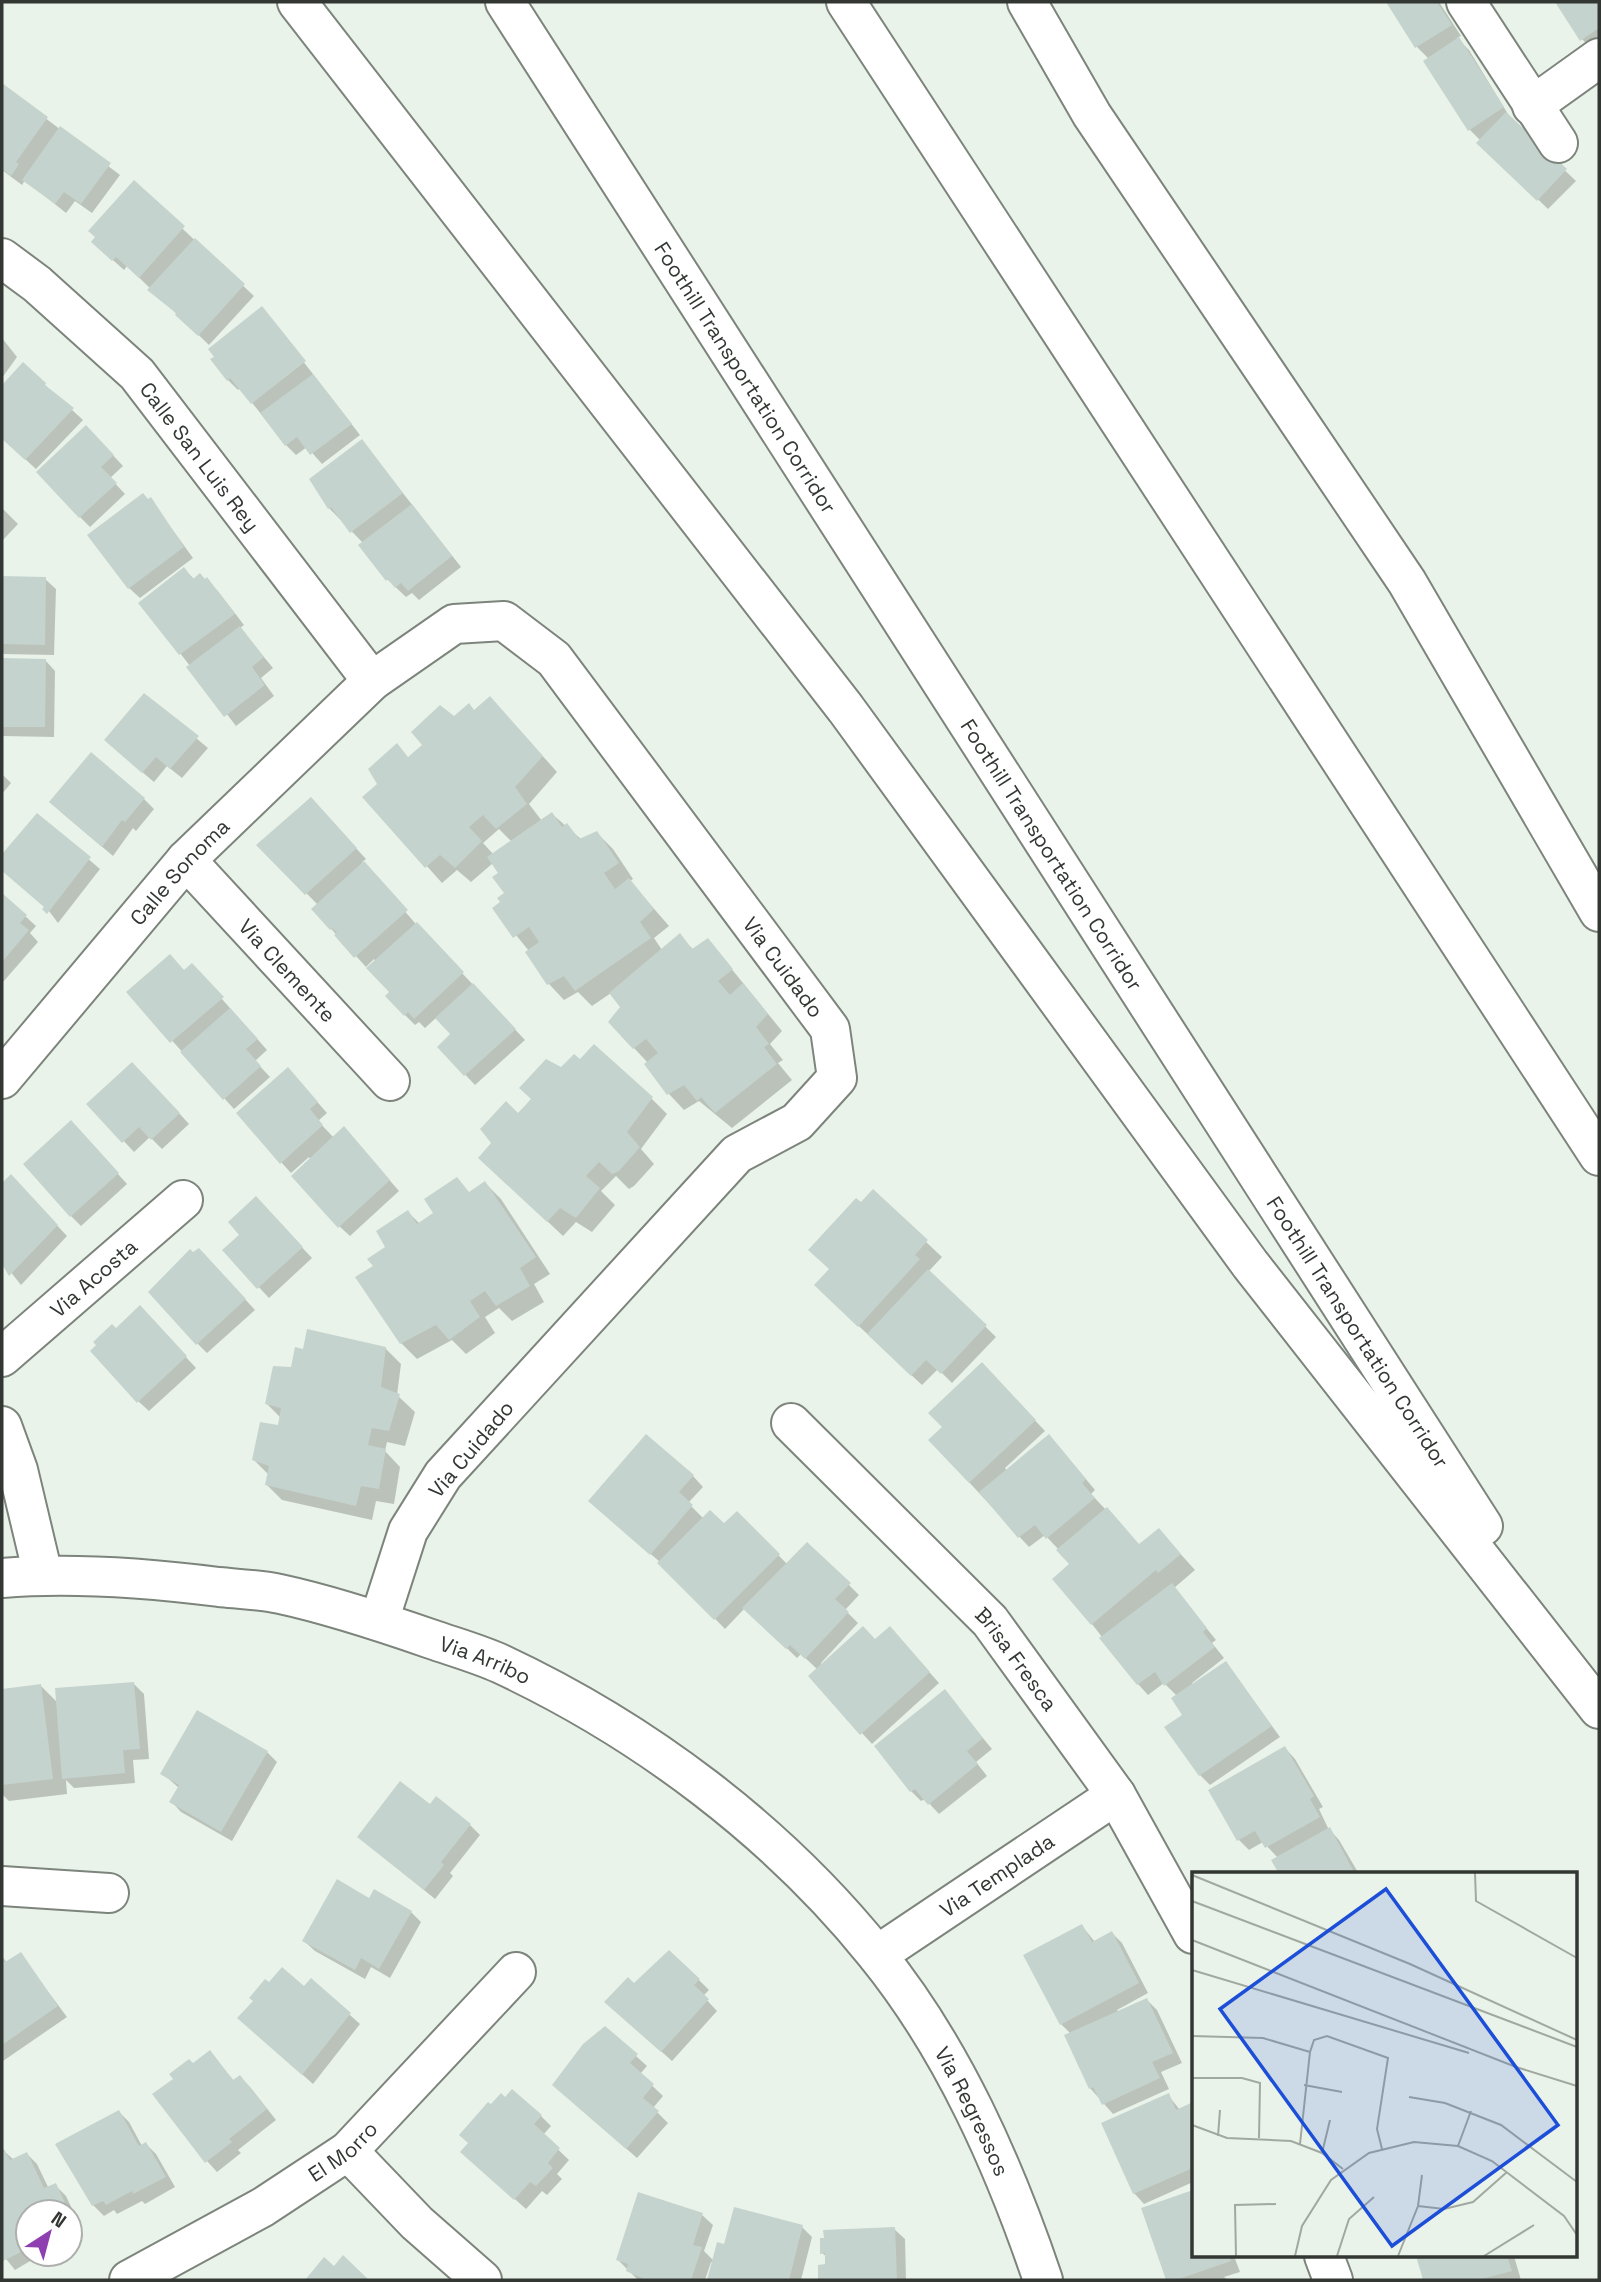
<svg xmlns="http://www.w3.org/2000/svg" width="1601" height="2282" font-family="'Space Grotesk',sans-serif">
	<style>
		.shadow { fill: #0003; fill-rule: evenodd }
		.building { fill: #c5d3cf }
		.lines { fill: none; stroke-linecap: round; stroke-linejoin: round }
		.minor-casing { stroke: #7c847c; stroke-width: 42 }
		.highway-casing { stroke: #7c847c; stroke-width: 42 }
		.minor { stroke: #fff; stroke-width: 38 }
		.highway { stroke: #fff; stroke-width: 38 }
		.labels { text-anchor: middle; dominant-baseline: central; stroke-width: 5; stroke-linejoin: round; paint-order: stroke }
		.street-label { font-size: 21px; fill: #333733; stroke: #fff }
		.inset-road { fill: none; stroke: #a1a8a0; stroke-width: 2 }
		.view { fill: #1d4ed8; fill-opacity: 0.15; stroke: #1d4ed8; stroke-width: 3.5 }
		.inset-edge { fill: none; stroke: #333733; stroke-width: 3.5 }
	</style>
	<rect width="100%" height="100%" fill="#eaf3e9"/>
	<!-- shadow -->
	<path class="shadow" d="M1388,2H1439L1461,36L1457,38L1469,50L1511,119L1576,181L1548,209L1479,143L1481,141L1469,129L1429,59L1417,47Z
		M1560,2H1599V45L1592,50L1582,39L1558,3Z
		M2,85L120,175L92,213L75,201L66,213L25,180L22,185L2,170Z
		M134,183L254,296L209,345L127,266L124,270L104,252Z
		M262,308L360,435L322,464L307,447L296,455L286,445L240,388L238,390L228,380L216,357Z
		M2,338L17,357L2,378Z
		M23,365L83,420L36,469L2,438V388Z
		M96,437L123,466L110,478L125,494L90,527L80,517Z
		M362,441L461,567L419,600L412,593L406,597L387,579L363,543L329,508Z
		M151,500L193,558L140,598L129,588Z
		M2,508L18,524L2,541Z
		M184,569L195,580L217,590L244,625L240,628L273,668L261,678L274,696L236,726L180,653Z
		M2,577L45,579L56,589L54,655L2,654Z
		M2,660H45L55,671L54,737L2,736Z
		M144,695L208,748L182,778L167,766L154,782L116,750Z
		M475,712L505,714L557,772L529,804L542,821L552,814L582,840L597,833L613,849L633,879L630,881L669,926L654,938L662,950L679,936L694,950L708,940L782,1031L770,1044L783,1060L778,1063L792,1080L732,1128L699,1101L684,1110L669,1094L649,1070L648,1063L634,1048L622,1007L611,993L592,1006L578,992L564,1000L549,984L529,951L494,908L503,902L506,894L501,873L493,863L471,882L457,870L442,883L365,797L454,719ZM499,829L512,842L494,855L483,843Z
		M2,774L11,783L2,794Z
		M144,799L154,809L136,831L133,828L113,856L61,812Z
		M321,810L366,859L362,862L415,923L525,1040L475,1085L439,1047L452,1034L437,1017L425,1028L419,1022L415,1025L405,1015L376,962L374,959L366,967L313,909L318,905L259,845Z
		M37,815L100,869L58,923L46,907L2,870V857Z
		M2,895L36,926L30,933L38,942L3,982Z
		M192,965L267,1050L255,1061L270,1077L234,1109L128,992L185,972Z
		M561,1070L651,1098L667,1114L641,1149L654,1164L634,1186L629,1189L616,1176L601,1191L615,1205L592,1232L576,1222L563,1236L496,1173L518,1115Z
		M143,1074L189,1124L162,1149L150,1137L134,1152L89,1104Z
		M298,1080L327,1113L318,1121L334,1138L354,1139L399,1191L350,1236L339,1226L309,1157L291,1173L281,1162Z
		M81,1133L127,1184L81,1226L71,1216Z
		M11,1176L67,1236L21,1285L2,1261V1185Z
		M485,1183L501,1199L550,1274L534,1284L544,1302L512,1321L499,1308L485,1317L495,1333L466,1354L452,1340L417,1359L401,1343L375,1266L408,1212L420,1224Z
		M873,1192L942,1257L929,1271L996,1337L952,1383L938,1369L922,1385L832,1301L831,1270L861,1204Z
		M266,1209L312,1258L269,1298L224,1250Z
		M209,1260L255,1310L207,1353L197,1343Z
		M150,1318L196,1368L149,1411L138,1401L116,1330Z
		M385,1348L401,1364L397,1395L415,1412L405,1446L387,1442L385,1451L400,1467L394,1504L376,1501L372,1520L282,1500L267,1485L269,1475L254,1460L279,1428L281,1418L267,1404L292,1369Z
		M992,1375L1045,1431L1005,1468L1007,1471L1059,1447L1095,1490L1091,1494L1140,1546L1159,1530L1195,1570L1174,1588L1216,1640L1212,1643L1224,1658L1192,1683L1193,1685L1226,1663L1280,1737L1210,1785L1200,1775L1177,1696L1164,1683L1148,1695L1138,1684L1092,1624L1071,1564L1059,1550L1045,1535L1029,1547L930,1440Z
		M693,1476L703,1487L688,1503L704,1519L724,1526L737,1513L787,1564L849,1585L859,1595L845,1610L858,1623L821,1663L822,1665L876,1641L900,1639L939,1683L872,1744L810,1676L817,1669L801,1654L797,1658L745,1608L725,1629L660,1562L601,1511Z
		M134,1684L144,1694L149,1759L133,1760L135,1783L74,1788L66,1780L67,1794L9,1801L2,1794V1691L41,1686L58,1703Z
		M945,1692L992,1749L976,1762L987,1776L939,1814L925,1799L921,1801L911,1791Z
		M1285,1748L1295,1759L1323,1807L1319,1809L1328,1828L1339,1840L1359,1874H1281L1274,1861L1278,1858L1263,1842L1249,1850L1239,1840L1211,1791Z
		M267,1752L277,1762L232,1841L181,1812L171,1801L179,1788L163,1774Z
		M470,1825L480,1835L450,1873L453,1876L435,1899L359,1837Z
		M370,1900L411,1912L421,1922L390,1978L371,1967L365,1979L315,1951L304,1941Z
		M1082,1926L1095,1942L1112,1933L1122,1943L1148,1993L1117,2010L1119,2012L1147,2000L1157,2010L1182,2063L1161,2072L1169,2089L1113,2114L1090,2088L1071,2034L1061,2024Z
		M20,1954L67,2017L3,2061L2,1956L7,1963Z
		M311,1980L360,2024L313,2084L250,2028L269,1984L304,1988Z
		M699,1980L709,1990L703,1996L717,2011L672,2061L617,2012L634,1985Z
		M605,2028L647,2066L640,2074L663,2096L653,2108L668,2123L637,2158L565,2095Z
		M210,2053L235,2082L240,2077L250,2087L276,2120L238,2150L241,2153L217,2172L207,2161L193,2065Z
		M1168,2095L1180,2110L1193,2104V2182L1144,2204L1134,2193Z
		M491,2107L541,2116L551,2126L543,2135L569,2160L557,2174L562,2179L547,2195L542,2191L526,2209L473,2162Z
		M119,2112L129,2122L142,2146L146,2144L156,2154L175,2187L145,2204L142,2201L117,2214L114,2210L104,2216L93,2205L58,2145Z
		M4,2151L14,2160L27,2154L37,2164L49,2189L55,2185L66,2196L82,2230L70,2237V2212H28V2254H42L15,2270L2,2254Z
		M1193,2192V2256H1234L1240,2272L1224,2277L1228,2280H1168L1144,2209Z
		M639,2194L702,2215L713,2225L704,2251L714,2261L802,2227L812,2237L801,2280H709L713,2263L711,2262L705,2280H638L618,2260Z
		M894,2229L905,2239L906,2280H820V2267L827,2266V2257L822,2253Z
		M1418,2256H1514L1521,2280H1425Z"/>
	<!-- building -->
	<path class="building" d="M1386,2H1437L1452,25L1415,48Z
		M1555,2H1599V28L1580,41Z
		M1459,37L1504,107L1468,131L1423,61Z
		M2,83L48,117L16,162L19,164L11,176L2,169Z
		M1506,112L1567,169L1537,201L1476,143Z
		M60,126L111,163L81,204L64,192L55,204L22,180Z
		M134,180L185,226L139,278L116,257L112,261L91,242L95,237L88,231Z
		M195,238L245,284L198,336L175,315L176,313L147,290Z
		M262,306L306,361L251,404L230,378L227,381L210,359L214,357L208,349Z
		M23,362L46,383L45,385L74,408L25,460L2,439V385Z
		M313,374L352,424L310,455L297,437L285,446L260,413Z
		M86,425L114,455L101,467L117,483L79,518L36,472Z
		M362,439L403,493L350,533L331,507L328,509L309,479Z
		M143,493L148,499L151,497L184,547L128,589L87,535Z
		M412,504L452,556L408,591L401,583L395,588L388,579L386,581L358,545Z
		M184,567L193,579L200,573L205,579L207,577L235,614L179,655L138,603Z
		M2,576L46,577L45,645L2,644Z
		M240,626L264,657L252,667L265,685L224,717L186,667Z
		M2,658L46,659L45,727H2Z
		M144,693L199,736L170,769L156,757L142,773L104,740Z
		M490,696L543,756L515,787L527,804L496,829L483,815L469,827L482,841L455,868L440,855L425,868L362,797L377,784L368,769L397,743L408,757L422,745L411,732L440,705L454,716L469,703L474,710Z
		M91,752L145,798L125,822L122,820L102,847L49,802Z
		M311,797L357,848L305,895L256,845Z
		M552,812L562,827L567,823L579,839L597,831L619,863L604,873L615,889L629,878L654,909L640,922L651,938L575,991L564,976L547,985L525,952L539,942L529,927L513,938L492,908L500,902L497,898L504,893L492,877L498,873L487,857Z
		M37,813L91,857L47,914L42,909L44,907L2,871V854Z
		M364,861L408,910L354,958L334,935L337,933L332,928L330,930L311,909Z
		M2,893L27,915L20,923L29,930L2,962Z
		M417,922L464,972L414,1019L408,1012L404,1016L385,996L389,992L366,968Z
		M680,933L692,949L708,938L733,969L718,981L730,995L743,983L768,1014L756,1027L769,1044L764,1047L777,1064L715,1113L701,1097L697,1101L684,1085L667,1095L644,1064L658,1053L646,1039L633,1049L608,1022L620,1007L609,993Z
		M170,954L184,970L192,963L224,997L170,1043L126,992Z
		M473,983L516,1029L464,1076L437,1047L450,1034L435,1018Z
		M230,1008L258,1039L246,1049L261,1066L223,1100L180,1052Z
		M594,1044L653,1097L627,1132L640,1147L619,1171L612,1174L599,1162L586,1176L600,1188L576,1218L560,1208L547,1222L478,1158L491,1143L480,1129L506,1101L518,1113L531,1099L519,1088L546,1059L561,1067L574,1054L580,1059Z
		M132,1062L180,1113L151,1140L139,1127L122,1143L86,1104Z
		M288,1067L318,1102L310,1109L323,1125L280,1164L236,1113Z
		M71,1120L119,1173L70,1217L23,1164Z
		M344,1126L390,1180L338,1228L291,1176Z
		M11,1174L58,1225L9,1276L2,1264V1183Z
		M457,1177L469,1192L485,1181L536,1257L520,1268L530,1286L496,1306L485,1291L470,1301L480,1317L449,1340L436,1325L400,1344L355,1277L373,1266L367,1259L385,1247L376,1231L408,1210L417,1224L433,1213L424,1199Z
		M873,1189L928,1240L915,1255L920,1259L858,1327L814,1285L829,1269L808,1250L856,1198L861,1202Z
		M256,1196L303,1247L257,1289L222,1250L239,1235L228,1222Z
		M199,1248L246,1299L196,1345L148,1292L190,1249L193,1252Z
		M928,1269L987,1325L941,1374L926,1360L911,1376L867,1334Z
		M140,1305L187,1356L137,1403L90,1351L96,1345L93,1342L112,1324L116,1328Z
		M307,1329L386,1347L381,1387L400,1394L389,1431L372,1428L368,1445L386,1449L379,1489L361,1486L356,1506L265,1485L269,1466L252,1460L260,1422L278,1425L281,1408L265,1404L273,1366L291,1367L295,1347L303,1349Z
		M982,1362L1036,1420L969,1483L928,1440L942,1427L928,1413Z
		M646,1434L694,1475L679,1492L693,1505L650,1555L588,1501Z
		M1049,1434L1086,1479L1082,1483L1095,1498L1046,1539L1035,1525L1018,1538L979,1492Z
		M1107,1507L1139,1544L1159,1528L1181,1554L1158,1573L1156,1570L1091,1625L1052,1579L1069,1564L1056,1550Z
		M710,1510L724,1523L737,1511L780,1554L714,1620L657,1563Z
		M807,1542L851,1583L835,1599L849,1612L805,1659L790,1645L786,1649L742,1608Z
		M1172,1583L1207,1628L1203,1632L1215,1647L1164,1686L1155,1672L1137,1685L1099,1638Z
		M863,1626L875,1639L890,1626L930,1672L860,1735L808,1676Z
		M1226,1661L1272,1726L1199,1776L1164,1727L1182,1715L1171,1698Z
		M134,1682L140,1749L123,1750L125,1773L62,1779L55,1688Z
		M41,1684L53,1779L2,1785V1689Z
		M945,1689L983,1738L967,1751L978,1764L928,1805L915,1789L910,1792L874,1746Z
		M197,1710L268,1751L221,1832L169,1802L179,1785L160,1774Z
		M1285,1746L1314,1796L1310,1799L1320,1817L1265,1848L1255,1831L1237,1841L1208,1790Z
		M400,1781L430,1804L436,1796L471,1824L441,1862L444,1865L424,1890L357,1837Z
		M1330,1827L1355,1874H1279L1271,1860Z
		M337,1879L369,1898L374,1889L412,1911L379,1969L361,1958L355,1970L302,1941Z
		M1082,1924L1092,1942L1112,1931L1139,1983L1060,2025L1023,1955Z
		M669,1950L700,1979L694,1985L709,1999L661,2052L604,2002L628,1977L634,1983Z
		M21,1952L58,2006L2,2045V1957L5,1962Z
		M282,1967L304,1986L311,1978L351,2013L302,2075L237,2018L253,2001L249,1998L265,1979L269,1982Z
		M1147,1998L1173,2053L1152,2062L1160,2078L1102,2105L1093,2087L1089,2089L1064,2035Z
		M605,2026L638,2054L630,2063L654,2084L643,2098L659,2111L626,2149L552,2085L583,2044Z
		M210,2050L233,2080L240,2075L267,2109L229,2139L232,2142L205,2163L152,2094L173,2079L169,2074L189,2059L193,2063Z
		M512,2089L542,2115L534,2124L560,2148L548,2163L553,2168L536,2186L530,2182L514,2200L460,2152L468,2143L459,2135L488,2102L491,2104L501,2093L505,2097Z
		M1169,2093L1176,2110L1193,2102V2168L1133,2194L1101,2123Z
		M119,2110L139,2146L146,2142L166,2177L133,2194L132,2191L106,2205L103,2201L92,2206L55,2144Z
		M4,2149L10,2160L27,2152L44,2188L56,2183L69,2212H28L27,2249L3,2261L2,2150Z
		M1193,2190V2256H1229L1231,2261L1176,2280H1166L1141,2208Z
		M638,2192L703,2213L693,2245L702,2247L691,2280H646L626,2271L628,2264L616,2260Z
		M734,2207L803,2225L789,2280H707L717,2242L724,2244Z
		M895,2227L897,2280H818V2265L825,2264V2253L820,2254V2238H824L823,2230Z
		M343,2255L369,2280H305L324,2257L334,2266Z
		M1416,2256H1507L1512,2271L1478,2280H1423Z"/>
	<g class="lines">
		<defs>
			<g id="minor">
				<path d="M1466,2L1558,143"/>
				<path d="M1532,106L1599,58"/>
				<path id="s1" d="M2,258L37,284L137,374L372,681"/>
				<path id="s2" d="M186,860L390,1081"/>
				<path id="s3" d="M2,1079L186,860L372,681L454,624L504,621L554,659L830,1029L837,1078L797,1122L737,1154L443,1475L408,1531L379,1621"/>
				<path id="s4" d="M2,1357L183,1200"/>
				<path id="s5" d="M791,1423L990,1621L1116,1795L1193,1934"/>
				<path d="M2,1426L18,1470L43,1575"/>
				<path id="s6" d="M2,1578C74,1572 148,1578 219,1587C240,1589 261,1590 280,1594C331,1605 382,1622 431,1639C454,1647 479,1654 501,1664C644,1731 777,1831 876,1954C953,2049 1004,2165 1043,2280"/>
				<path d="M2,1886L109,1893"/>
				<path id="s7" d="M877,1955L1116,1795"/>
				<path d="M348,2151L417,2223L482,2280"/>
				<path d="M1324,2256L1333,2280"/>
				<path id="s8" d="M129,2280L263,2207L348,2151L516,1972"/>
			</g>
			<g id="highway">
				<path d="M297,2L846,709L1250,1264L1599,1709"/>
				<path id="s9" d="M505,2L1483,1526"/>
				<path d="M846,2L1599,1156"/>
				<path d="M1027,2L1092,115L1407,582L1599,912"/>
			</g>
		</defs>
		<!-- minor casing -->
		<use href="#minor" class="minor-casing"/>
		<!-- highway casing -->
		<use href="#highway" class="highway-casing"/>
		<!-- minor -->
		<use href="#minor" class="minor"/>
		<!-- highway -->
		<use href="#highway" class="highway"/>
	</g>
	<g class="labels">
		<!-- street labels -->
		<g class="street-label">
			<text stroke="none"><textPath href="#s9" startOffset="446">Foothill Transportation Corridor</textPath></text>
			<text stroke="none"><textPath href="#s1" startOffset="282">Calle San Luis Rey</textPath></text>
			<text stroke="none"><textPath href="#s9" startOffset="1013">Foothill Transportation Corridor</textPath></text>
			<text stroke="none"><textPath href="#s3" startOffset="273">Calle Sonoma</textPath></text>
			<text stroke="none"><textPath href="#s3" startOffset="1141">Via Cuidado</textPath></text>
			<text stroke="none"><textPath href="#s2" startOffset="150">Via Clemente</textPath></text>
			<text stroke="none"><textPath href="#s4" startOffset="121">Via Acosta</textPath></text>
			<text stroke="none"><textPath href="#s9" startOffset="1580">Foothill Transportation Corridor</textPath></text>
			<text transform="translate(471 1449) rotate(-50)">Via Cuidado</text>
			<text stroke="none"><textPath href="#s5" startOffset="327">Brisa Fresca</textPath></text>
			<text stroke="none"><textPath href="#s6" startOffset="495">Via Arribo</textPath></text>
			<text stroke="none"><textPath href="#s7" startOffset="144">Via Templada</textPath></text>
			<text stroke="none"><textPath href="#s6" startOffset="1174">Via Regressos</textPath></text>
			<text stroke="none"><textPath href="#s8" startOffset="250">El Morro</textPath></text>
		</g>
	</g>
	<!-- overview -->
	<g transform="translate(1192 1872)">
		<rect width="385" height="385" fill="#eaf3e9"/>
		<path class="inset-road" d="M283,1L284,29L385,86M0,3L218,92L385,168M0,29L385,175M0,68L324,195L385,214M0,98L277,181M0,164L71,166L118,180M0,206H50L68,211L67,266M112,213L150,220M217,225L253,231L309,253L385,310M0,253L35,266L99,269L130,281L151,297M26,264L28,238M108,272L118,180L122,168L135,164L196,186L185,257L190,277M266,274L279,239M130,281L138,248M226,334L252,337L281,330L315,300M44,384L43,333L84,332M103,384L110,354L139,308L177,281L222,270L266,274L300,289L372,344L385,363M145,384L157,347L182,325M206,384L226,334L230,303M292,384L342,353"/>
		<path class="view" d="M194,17L366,253L200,374L28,137Z"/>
		<rect width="385" height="385" class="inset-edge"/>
	</g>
	<!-- border -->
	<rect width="1601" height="2282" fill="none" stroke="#333733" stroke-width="7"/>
	<!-- north arrow -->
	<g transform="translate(49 2233) rotate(36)"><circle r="33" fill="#ffffff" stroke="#adafad" stroke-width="2"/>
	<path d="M0-5L12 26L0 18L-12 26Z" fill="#8e40b0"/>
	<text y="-10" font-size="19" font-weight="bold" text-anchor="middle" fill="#333733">N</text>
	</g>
</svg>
